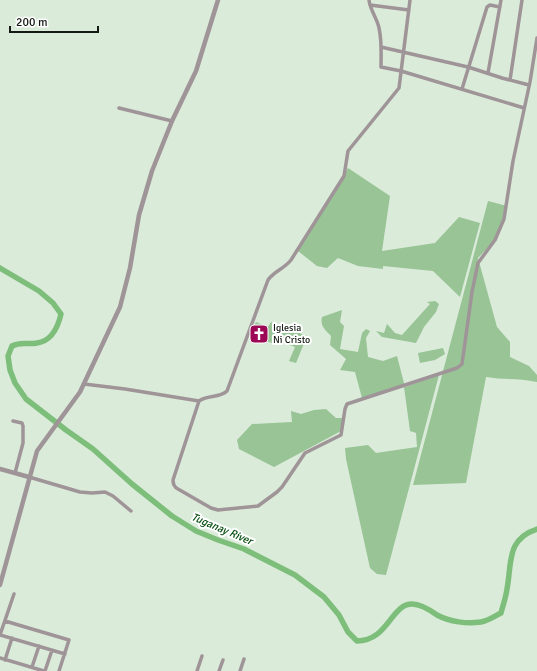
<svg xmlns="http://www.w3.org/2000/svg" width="537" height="671" font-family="Signika,sans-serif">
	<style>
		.green { fill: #98c496 }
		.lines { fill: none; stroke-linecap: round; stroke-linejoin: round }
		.river { stroke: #7dbe7b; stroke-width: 5.5 }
		.minor { stroke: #9f9497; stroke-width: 3.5 }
		.tertiary { stroke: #9f9497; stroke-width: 4.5 }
		.labels { text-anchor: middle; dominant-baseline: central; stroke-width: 4; stroke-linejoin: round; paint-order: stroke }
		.poi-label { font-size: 10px; fill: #141a13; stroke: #fff; text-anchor: start }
		.water-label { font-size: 11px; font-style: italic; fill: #084f0f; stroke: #fff }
	</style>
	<rect width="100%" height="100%" fill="#daebd9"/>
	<!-- green -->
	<path class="green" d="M348,168L390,196L382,251L435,243L459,217L480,223L460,297L433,271L383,266V269L358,266L338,258L327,268L317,266L298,251Z
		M488,201L507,206C503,234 497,238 478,258L497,327L510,342V357L529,366L537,375V382C520,378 503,380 486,377L466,483L413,485Z
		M435,301L439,304L436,312L424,327L416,343L382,337L376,331L384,333L387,324L395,333L402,335L430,304L427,302Z
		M342,310L340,322L344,326L340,349L358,352L362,333L366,329L370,331L366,338L368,357L383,361L397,356L405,387L439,375L386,575L377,574L370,568L346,459L345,448L368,445L376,453L417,447L416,433L410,431L404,387L362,398L355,372L340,370L346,359L330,345L331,336C325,330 320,326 322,317Z
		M256,322L268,327L271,322L307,336L296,363L289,361L295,347L278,340L272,343L250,335Z
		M443,348L445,354L435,360L420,363L418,353Z
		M326,409L336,418H342L343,430L274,467L239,449L237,440L252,424L292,422L291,411L301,414L314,410Z"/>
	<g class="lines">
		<!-- river -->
		<path class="river" d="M0,268L39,291L53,303L61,314C58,327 52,341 37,343C27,345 22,341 12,346L8,356L10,370L15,383L26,399L66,430L93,449L132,484L172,516L196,531L218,540L244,549L295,575L324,597L339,615L348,632L357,641C388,641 391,604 412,604C420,604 430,610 437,615C450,622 467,624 481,622C488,621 495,616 501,613C503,605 506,597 507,589C512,563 506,539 537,529"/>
		<!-- minor -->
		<path class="minor" d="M369,0C370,10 377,18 379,28C382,41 381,54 381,67L401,71L524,108
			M410,0L399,88L348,151L344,176L291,260C284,269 274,271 268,280L227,391C220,398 207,395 199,401L173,480C173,484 174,487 178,489L211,508L218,510L258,506L277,492L282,487L305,453L341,435L345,409L347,404L457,368L462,364L472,292L478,263L495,240L504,219L513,161L530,82L537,38
			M370,5L409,10
			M381,47L468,67L502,78L529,85
			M488,73L501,0
			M510,80L522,0
			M462,89L487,7L490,5L500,7
			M119,108L172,121
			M84,384L125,389L199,401
			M13,421L22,423L23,426V443L15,473
			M29,477L80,492L92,493L105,492L113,496L131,511
			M5,621L69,640L59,671
			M0,635L65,654
			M0,635L14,594
			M0,658L44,671
			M5,660L12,638
			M32,667L39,646
			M45,671L52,650
			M197,671L202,656
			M219,671L223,660
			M240,671L244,659"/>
		<!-- tertiary -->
		<path class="tertiary" d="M0,469L29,477
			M0,585L37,451L80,392L120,307L130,268L139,215L152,171L172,121L196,71L218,0"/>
	</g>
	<!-- icons -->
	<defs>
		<symbol id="church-square" viewBox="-11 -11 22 22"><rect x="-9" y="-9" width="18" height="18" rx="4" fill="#9c0855" stroke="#fff"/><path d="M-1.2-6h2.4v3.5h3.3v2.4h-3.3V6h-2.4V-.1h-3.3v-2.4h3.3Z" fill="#fff"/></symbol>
	</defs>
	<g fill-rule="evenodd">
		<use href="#church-square" x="248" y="323" width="22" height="22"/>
	</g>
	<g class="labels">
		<!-- poi labels -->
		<g class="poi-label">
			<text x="273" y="328">Iglesia<tspan x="273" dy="12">Ni Cristo</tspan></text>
		</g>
		<!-- water labels -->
		<g class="water-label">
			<text transform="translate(222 529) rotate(23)">Tuganay River</text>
		</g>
	</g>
	<!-- scale -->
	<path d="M10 26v6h88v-6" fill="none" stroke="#141a13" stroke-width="2"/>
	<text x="16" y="26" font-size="12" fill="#141a13" stroke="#ffffff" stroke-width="3" paint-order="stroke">200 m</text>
</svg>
